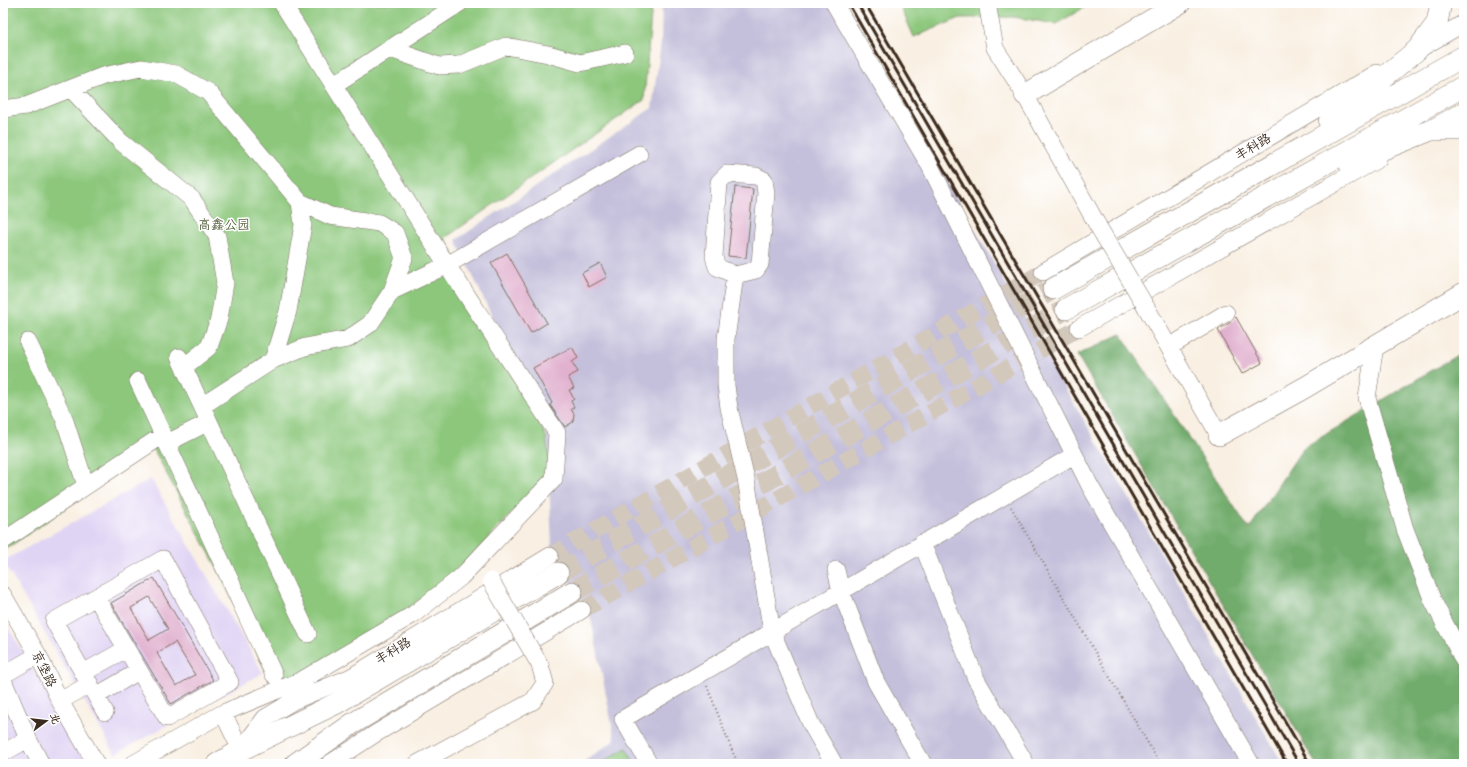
<svg xmlns="http://www.w3.org/2000/svg" width="1467" height="767" font-family="'Architects Daughter','LXGW WenKai TC',sans-serif">
	<style>
		.built { fill: #e0d4f4 }
		.industrial { fill: #c4c0db }
		.green { fill: #8cc77c; stroke: #64784d }
		.forest { fill: #71ac6c; stroke: #566b45 }
		.building { fill: #e1b1cf; fill-rule: evenodd }
		.lines { fill: none; stroke-linecap: round; stroke-linejoin: round }
		.minor-tunnel { stroke: #d3c8bc; stroke-width: 17; stroke-dasharray: 17 8; stroke-linecap: butt }
		.major-tunnel { stroke: #d3c8bc; stroke-width: 21; stroke-dasharray: 21 10; stroke-linecap: butt }
		.minor-casing { stroke: #7e6f63; stroke-width: 18 }
		.major-casing { stroke: #7e6f63; stroke-width: 22 }
		.path { stroke: #7e6f63; stroke-width: 2; stroke-dasharray: 1 3; stroke-linecap: butt }
		.minor { stroke: #fff; stroke-width: 17 }
		.major { stroke: #fff; stroke-width: 21 }
		.rail { stroke: #3b2a1e; stroke-width: 3 }
		.minor-bridge-casing { stroke: #7e6f63; stroke-width: 18; stroke-linecap: butt }
		.minor-bridge { stroke: #fff; stroke-width: 17 }
		.labels { text-anchor: middle; dominant-baseline: central; stroke-width: 3; stroke-linejoin: round; paint-order: stroke }
		.street-label { font-size: 13px; fill: #3b2a1e; stroke: #fff }
		.park-label { font-size: 13px; fill: #57613f; stroke: #fff }
	</style>
	<rect width="100%" height="100%" fill="#fff"/>
	<filter id="ink" filterUnits="userSpaceOnUse"><feTurbulence type="fractalNoise" baseFrequency=".025" numOctaves="2"/><feDisplacementMap in="SourceGraphic" scale="8" xChannelSelector="R" yChannelSelector="G"/><feConvolveMatrix kernelMatrix="1 2 1 2 8 2 1 2 1" color-interpolation-filters="sRGB"/></filter>
	<filter id="wash" filterUnits="userSpaceOnUse"><feTurbulence type="fractalNoise" baseFrequency=".012" numOctaves="4" result="noise"/><feDisplacementMap in="SourceGraphic" scale="16" xChannelSelector="R" yChannelSelector="G"/><feGaussianBlur stdDeviation="0.9" result="paint"/><feColorMatrix in="noise" values="0 0 0 0 0 0 0 0 0 0 0 0 0 0 0 0 0 1.4 0 .05"/><feComposite in="paint" operator="in"/></filter>
	<g filter="url(#wash)">
		<rect width="100%" height="100%" fill="#f9f0e3"/>
		<!-- built -->
		<path class="built" d="M151,479L263,673L115,754L3,561Z
			M3,619L91,764H3Z"/>
		<!-- industrial -->
		<path class="industrial" d="M662,3H846L1063,384L1283,764H635L626,748L600,764H580L615,740L591,619L552,549L547,433L456,240L652,108L661,42Z"/>
		<!-- green -->
		<path class="green" d="M3,3H652L644,100L445,238L546,436L551,471L448,582L318,666L273,686L220,573L153,448L3,551Z
			M899,3H1092L1056,24L1014,17L960,18L914,37Z
			M626,748L635,764H600Z"/>
		<!-- forest -->
		<path class="forest" d="M1121,334L1249,529L1303,448L1464,351V764H1316L1077,355Z"/>
		<g id="blocks">
			<!-- building -->
			<path class="building" d="M735,187L753,189L746,258L728,256Z
				M507,253L547,323L531,333L491,263Z
				M600,263L607,277L589,287L582,273Z
				M1236,317L1262,363L1242,374L1218,330L1231,322Z
				M572,347L578,358L572,362L578,372L568,377L574,388L569,390L574,399L571,401L574,407L571,409L574,414L573,422L565,427L550,405L552,403L533,368Z
				M154,578L213,680L171,704L111,603ZM149,597L168,629L149,640L131,608ZM175,642L195,675L176,686L157,653Z"/>
		</g>
	</g>
	<g filter="url(#ink)">
		<use href="#blocks" fill-opacity="0" stroke="#7e6f63" stroke-width="1"/>
		<g class="lines">
			<!-- minor-tunnel -->
			<path class="minor-tunnel" d="M550,556L1043,272
				M582,610L1079,328"/>
			<!-- major-tunnel -->
			<path class="major-tunnel" d="M558,573L1053,289
				M572,592L1066,309"/>
			<defs>
				<path id="minor" d="M834,3L930,166L1090,486L1251,764
					M987,3L995,48L1025,95L1098,226
					M1421,48L1464,23
					M390,49L439,66L459,65L506,46L548,54L580,63L625,53
					M334,85L460,3
					M71,89L121,142L192,199L217,236L225,283L219,319L209,347L184,367
					M3,109L26,106L103,76L141,68L176,74L208,92L300,202L330,216L379,223L395,233L404,258L392,291L370,324L348,339L305,347L273,360L202,406
					M1427,131L1464,110
					M727,174L756,176L764,180L766,193L760,264L756,270L735,275L717,267L714,257L719,182Z
					M1043,272L1377,73
					M735,275L726,339V385L729,408L746,479L772,632L811,724L834,764
					M392,291L447,265L639,154
					M1146,307L1219,435
					M1079,328L1378,159
					M28,342L64,418L86,486
					M1375,346L1367,398L1405,529L1433,601L1464,661
					M1169,347L1226,313
					M179,357L308,634
					M273,360L288,311L303,225L300,202
					M138,381L274,675
					M167,443L209,422
					M3,541L163,435
					M922,543L976,679L1026,764
					M836,570L841,591L876,682L923,764
					M3,595L38,655L60,701L96,764
					M96,597L167,718L230,682L163,559L54,621L105,712
					M83,673L126,649
					M3,675L38,655
					M3,680L28,739L41,764
					M96,696L139,671
					M60,701L90,684
					M223,713L241,750L265,718L293,701L351,677L550,556
					M3,753L28,739
					M133,764L223,713L302,680L414,614L461,577L554,479L557,433L447,265L282,3
					M329,764L375,734L582,610
					M417,764L533,701L545,683L540,665
					M649,764L623,719L1074,455"/>
				<path id="major" d="M1025,95L1180,3
					M1329,122L1417,50L1437,23L1441,3
					M1349,163L1431,130H1464
					M1053,289L1464,56
					M1066,309L1464,86
					M1219,435L1304,388L1464,293
					M217,764L241,750L337,703L558,573
					M295,764L352,724L572,592"/>
			</defs>
			<!-- minor casing -->
			<use href="#minor" class="minor-casing"/>
			<!-- major casing -->
			<use href="#major" class="major-casing"/>
			<!-- path -->
			<path class="path" d="M1011,507L1160,764
				M707,686L733,753L739,764"/>
			<!-- minor -->
			<use href="#minor" class="minor"/>
			<!-- major -->
			<use href="#major" class="major"/>
			<!-- rail -->
			<path class="rail" d="M848,3L1287,764
				M857,3L1299,764
				M865,3L1310,764"/>
			<defs>
				<path id="minor-bridge" d="M1098,226L1146,307
					M491,581L540,665"/>
			</defs>
			<!-- minor-bridge casing -->
			<use href="#minor-bridge" class="minor-bridge-casing"/>
			<!-- minor-bridge -->
			<use href="#minor-bridge" class="minor-bridge"/>
		</g>
	</g>
	<g class="labels">
		<!-- street labels -->
		<g class="street-label">
			<text transform="translate(1253 147) rotate(-31)">丰科路</text>
			<text transform="translate(393 651) rotate(-31)">丰科路</text>
			<text transform="translate(44 669) rotate(64)">京垡路</text>
		</g>
		<!-- park labels -->
		<g class="park-label">
			<text x="224" y="225">高鑫公园</text>
		</g>
	</g>
	<!-- margin -->
	<rect width="1467" height="767" fill="none" stroke="#fff" stroke-width="16"/>
	<!-- north arrow -->
	<g transform="translate(46 721) rotate(75)" stroke="#ffffff" stroke-width="3" paint-order="stroke">
	<path d="M0-3L7 15L0 10L-7 15Z" fill="#3b2a1e"/>
	<text y="-6" font-size="11" font-weight="bold" text-anchor="middle" fill="#3b2a1e">北</text>
	</g>
</svg>
